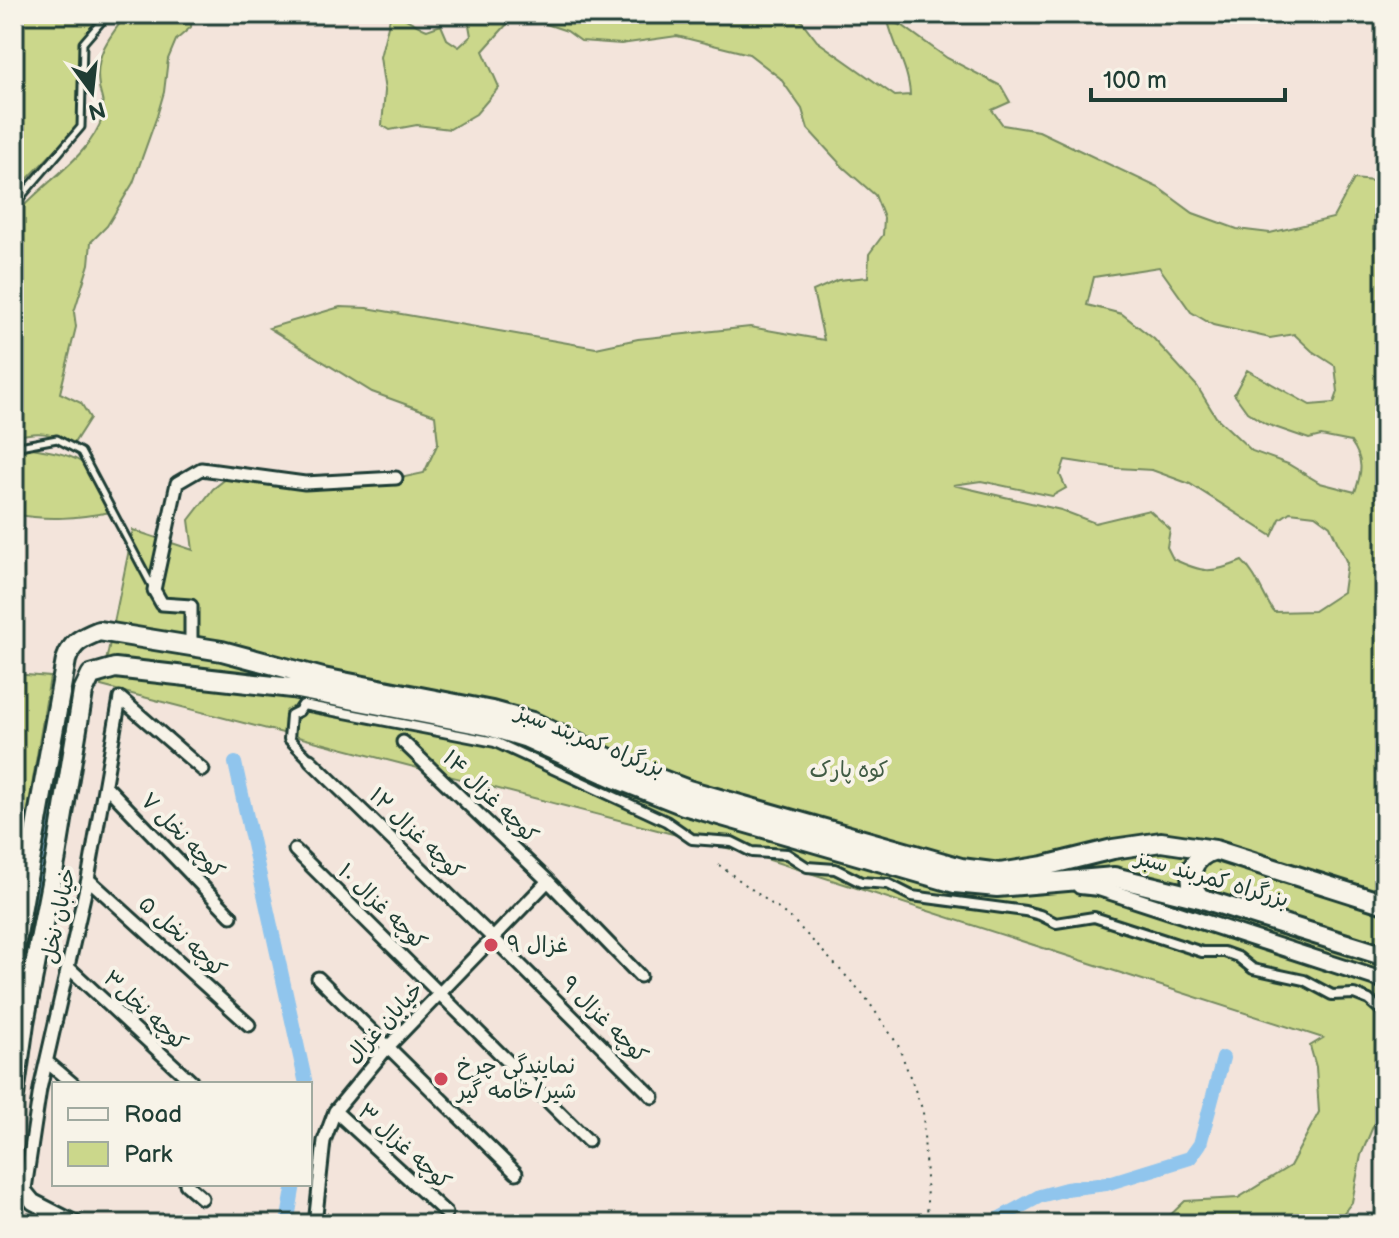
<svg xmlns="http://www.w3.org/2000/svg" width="1399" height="1238" font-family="'Balsamiq Sans','Playpen Sans Arabic',sans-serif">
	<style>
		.green { fill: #cbd78b; stroke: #758a60; stroke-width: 2; fill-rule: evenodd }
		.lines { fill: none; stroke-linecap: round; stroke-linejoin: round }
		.canal { stroke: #90c5ed; stroke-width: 14 }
		.service-casing { stroke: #1f3d34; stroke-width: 11 }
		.pedestrian-casing { stroke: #1f3d34; stroke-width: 14 }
		.minor-casing { stroke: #1f3d34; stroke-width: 17 }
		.tertiary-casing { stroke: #1f3d34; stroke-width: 20 }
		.trunk-casing { stroke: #1f3d34; stroke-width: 24 }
		.path { stroke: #1f3d34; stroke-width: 2; stroke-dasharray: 2 6; stroke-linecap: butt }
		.service { stroke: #f7f3e8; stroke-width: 5 }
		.pedestrian { stroke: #f7f3e8; stroke-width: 8 }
		.minor { stroke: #f7f3e8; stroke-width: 11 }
		.tertiary { stroke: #f7f3e8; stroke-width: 14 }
		.trunk { stroke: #f7f3e8; stroke-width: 18 }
		.poi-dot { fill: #d1495b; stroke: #f7f3e8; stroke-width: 3 }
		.labels { text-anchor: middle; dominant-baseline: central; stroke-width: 8; stroke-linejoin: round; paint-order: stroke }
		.street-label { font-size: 22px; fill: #1f3d34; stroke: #f7f3e8 }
		.park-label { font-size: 22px; fill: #415c45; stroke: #f7f3e8 }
		.poi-label { font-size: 22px; fill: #1f3d34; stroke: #f7f3e8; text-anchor: start }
	</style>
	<rect width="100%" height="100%" fill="#f3e4db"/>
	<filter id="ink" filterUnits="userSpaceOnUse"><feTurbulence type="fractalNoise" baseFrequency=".0125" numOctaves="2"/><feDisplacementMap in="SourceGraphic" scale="16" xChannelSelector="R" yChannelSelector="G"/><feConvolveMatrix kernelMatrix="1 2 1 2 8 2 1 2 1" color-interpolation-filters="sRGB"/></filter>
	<g filter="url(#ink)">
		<!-- green -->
		<path class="green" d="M14,14H102C75,53 87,75 86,118L14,193Z
			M127,14H192L191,27L176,40L168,59L164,92L157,116L133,183L107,226L91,242L89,264L74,312L76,327L60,393L81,403L90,418L74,443C49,433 40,430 14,437V217C41,183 89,159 103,116C106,107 100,95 99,86C94,55 109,37 127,14Z
			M391,14C402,14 416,26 427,30L441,25L447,39L459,47L471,36L467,14H796L817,41L895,96L910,95C909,69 894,46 888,21L903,26L947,58L1001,86L1010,102L992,110L1003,125L1039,131L1159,188L1193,213L1237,229L1270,233L1333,218L1354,179L1373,181L1376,201L1373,230L1385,231V1058L1378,1056L1385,1075V1098L1361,1155L1352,1202L1335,1224H1161L1185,1201L1238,1198L1290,1166L1319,1112L1316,1067L1310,1046L1323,1038L754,855L101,686L133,530L193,550L189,520L213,489L236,471L295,487L363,486L424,473L438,443L435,415L372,392L269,328L340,307L367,308L596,348L638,339L750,327L824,340L813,291L838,280L868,277L869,254L883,235L884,218L875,195L843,167L808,129L802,109L780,78L749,54L677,36L621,44L581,41L567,31L516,14L483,51L499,87L476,114L450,129L417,125L390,130L382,125L385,91L380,57ZM1159,267L1191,312L1213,325L1270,338L1294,334L1312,351L1335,366L1338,392L1334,403L1310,405L1247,370L1234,394L1247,412L1266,424L1309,439L1321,436L1351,442C1364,460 1362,472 1355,492L1320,483L1288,464L1252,451L1216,417L1197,386L1154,339L1122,314L1087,305L1094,277ZM1065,460L1117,468L1152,470L1190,484L1272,536L1280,519L1290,512L1315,515L1330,526L1347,563L1343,592L1314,611L1274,612C1262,594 1257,575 1242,561C1211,574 1203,573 1173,559L1167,547L1170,529L1149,510L1095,523L1061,510L953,485L981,481L1052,496L1066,488L1060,475Z
			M32,448C82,456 95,462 111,512C78,518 48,521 14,514V452Z
			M14,674L50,677L14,895Z"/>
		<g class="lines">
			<!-- canal -->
			<path class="canal" d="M235,763L306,1084
				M14,1026L61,759
				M287,1224L294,1184
				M989,1224L1040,1196L1066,1189L1106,1184L1190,1158L1200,1144L1223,1058"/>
			<defs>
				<path id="service" d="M14,205L81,127L83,43L108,14
					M14,447L57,439L81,452L152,586"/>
				<path id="pedestrian" d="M310,760L289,739L291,715L299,711L303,705L495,742L666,821L692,839L732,842L752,852L787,854L807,867L835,869L861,882L888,884L912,896L1025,911L1040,915L1056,923L1094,917L1202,952H1224L1238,957L1253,969L1304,980L1332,995L1354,994L1369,1000L1385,1014"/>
				<path id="minor" d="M191,647V606L162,604L154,590L177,483L201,469L305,483L396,478
					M120,698L203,770
					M403,742L548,881L640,976
					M310,760L493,938L653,1097
					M105,785L231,916
					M295,850L588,1141
					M88,879L249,1025
					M69,968L194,1084
					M318,978L516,1173
					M47,1062L73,1084
					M335,1111L446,1213
					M186,1184L202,1198
					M25,1189L40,1089L88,879L120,698
					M315,1224L324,1141L335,1111L387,1048L548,881"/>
				<path id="tertiary" d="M1080,886L1099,888L1385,981
					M14,1179L33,1202L76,1224"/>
				<path id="trunk" d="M1200,898C1184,878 1191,857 1215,850
					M14,951L66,660C72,642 82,638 99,631L222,651L323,678L492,711L532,722L621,764L688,790L961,868L1000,873L1044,866L1113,849L1161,842L1215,850L1385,904
					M14,1095L24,1023L56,857L83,692L91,675L115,668L292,688L488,726L527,738L615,778L684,805L955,883L997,887L1114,877L1200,898L1385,956"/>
			</defs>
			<!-- service casing -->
			<use href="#service" class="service-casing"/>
			<!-- pedestrian casing -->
			<use href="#pedestrian" class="pedestrian-casing"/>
			<!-- minor casing -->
			<use href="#minor" class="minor-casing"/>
			<!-- tertiary casing -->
			<use href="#tertiary" class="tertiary-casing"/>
			<!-- trunk casing -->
			<use href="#trunk" class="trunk-casing"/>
			<!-- path -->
			<path class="path" d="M719,865L792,919L864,995L898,1045L923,1111L928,1224
				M1215,886L1220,870"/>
			<!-- service -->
			<use href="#service" class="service"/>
			<!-- pedestrian -->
			<use href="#pedestrian" class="pedestrian"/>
			<!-- minor -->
			<use href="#minor" class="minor"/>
			<!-- tertiary -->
			<use href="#tertiary" class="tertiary"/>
			<!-- trunk -->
			<use href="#trunk" class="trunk"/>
		</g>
	</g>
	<!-- markers -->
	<g class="poi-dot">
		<circle cx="491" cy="945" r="8"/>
		<circle cx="441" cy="1079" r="8"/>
	</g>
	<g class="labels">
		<!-- street labels -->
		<g class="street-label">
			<text transform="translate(590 741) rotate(22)">بزرگراه کمربند سبز</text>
			<text transform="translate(490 797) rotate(44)">کوچه غزال ۱۴</text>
			<text transform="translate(416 834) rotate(44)">کوچه غزال ۱۲</text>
			<text transform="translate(182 836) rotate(46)">کوچه نخل ۷</text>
			<text transform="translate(1212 879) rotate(16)">بزرگراه کمربند سبز</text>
			<text transform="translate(382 907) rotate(44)">کوچه غزال ۱۰</text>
			<text transform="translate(59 916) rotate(-78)">خیابان نخل</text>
			<text transform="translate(182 937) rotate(42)">کوچه نخل ۵</text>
			<text transform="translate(145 1011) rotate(43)">کوچه نخل۳</text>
			<text transform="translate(604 1020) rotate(45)">کوچه غزال ۹</text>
			<text transform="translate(385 1023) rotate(-47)">خیابان غزال</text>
			<text transform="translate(404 1147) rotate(42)">کوچه غزال ۳</text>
		</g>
		<!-- park labels -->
		<g class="park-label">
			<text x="849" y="770">کوه پارک</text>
		</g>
		<!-- poi labels -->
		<g class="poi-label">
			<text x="507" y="945">غزال ۹</text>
			<text x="457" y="1066">نمایندگی چرخ<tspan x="457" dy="25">شیر/خامه گیر</tspan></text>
		</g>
	</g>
	<!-- margin -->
	<rect width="1399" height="1238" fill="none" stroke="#f7f3e8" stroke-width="48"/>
	<rect x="24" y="24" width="1351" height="1190" fill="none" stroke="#1f3d34" stroke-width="3" filter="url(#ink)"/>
	<!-- legend -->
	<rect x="52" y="1082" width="260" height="104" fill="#f7f3e8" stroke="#a1aaa0" stroke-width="2"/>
	<rect x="68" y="1108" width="40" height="12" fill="#f7f3e8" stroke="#a1aaa0" stroke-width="2"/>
	<text x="124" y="1122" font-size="24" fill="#1f3d34">Road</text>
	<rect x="68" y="1142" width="40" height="24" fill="#cbd78b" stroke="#a1aaa0" stroke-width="2"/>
	<text x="124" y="1162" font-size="24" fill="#1f3d34">Park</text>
	<!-- north arrow -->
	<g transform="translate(92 92) rotate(165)" stroke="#f7f3e8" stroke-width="6" paint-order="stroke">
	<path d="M0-6L14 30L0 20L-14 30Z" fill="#1f3d34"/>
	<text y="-12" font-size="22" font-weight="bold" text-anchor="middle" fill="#1f3d34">N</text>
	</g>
	<!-- scale -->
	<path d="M1091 88v12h194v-12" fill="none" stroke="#1f3d34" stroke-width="4"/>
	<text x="1103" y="88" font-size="24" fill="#1f3d34" stroke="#f7f3e8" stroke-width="6" paint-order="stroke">100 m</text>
</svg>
